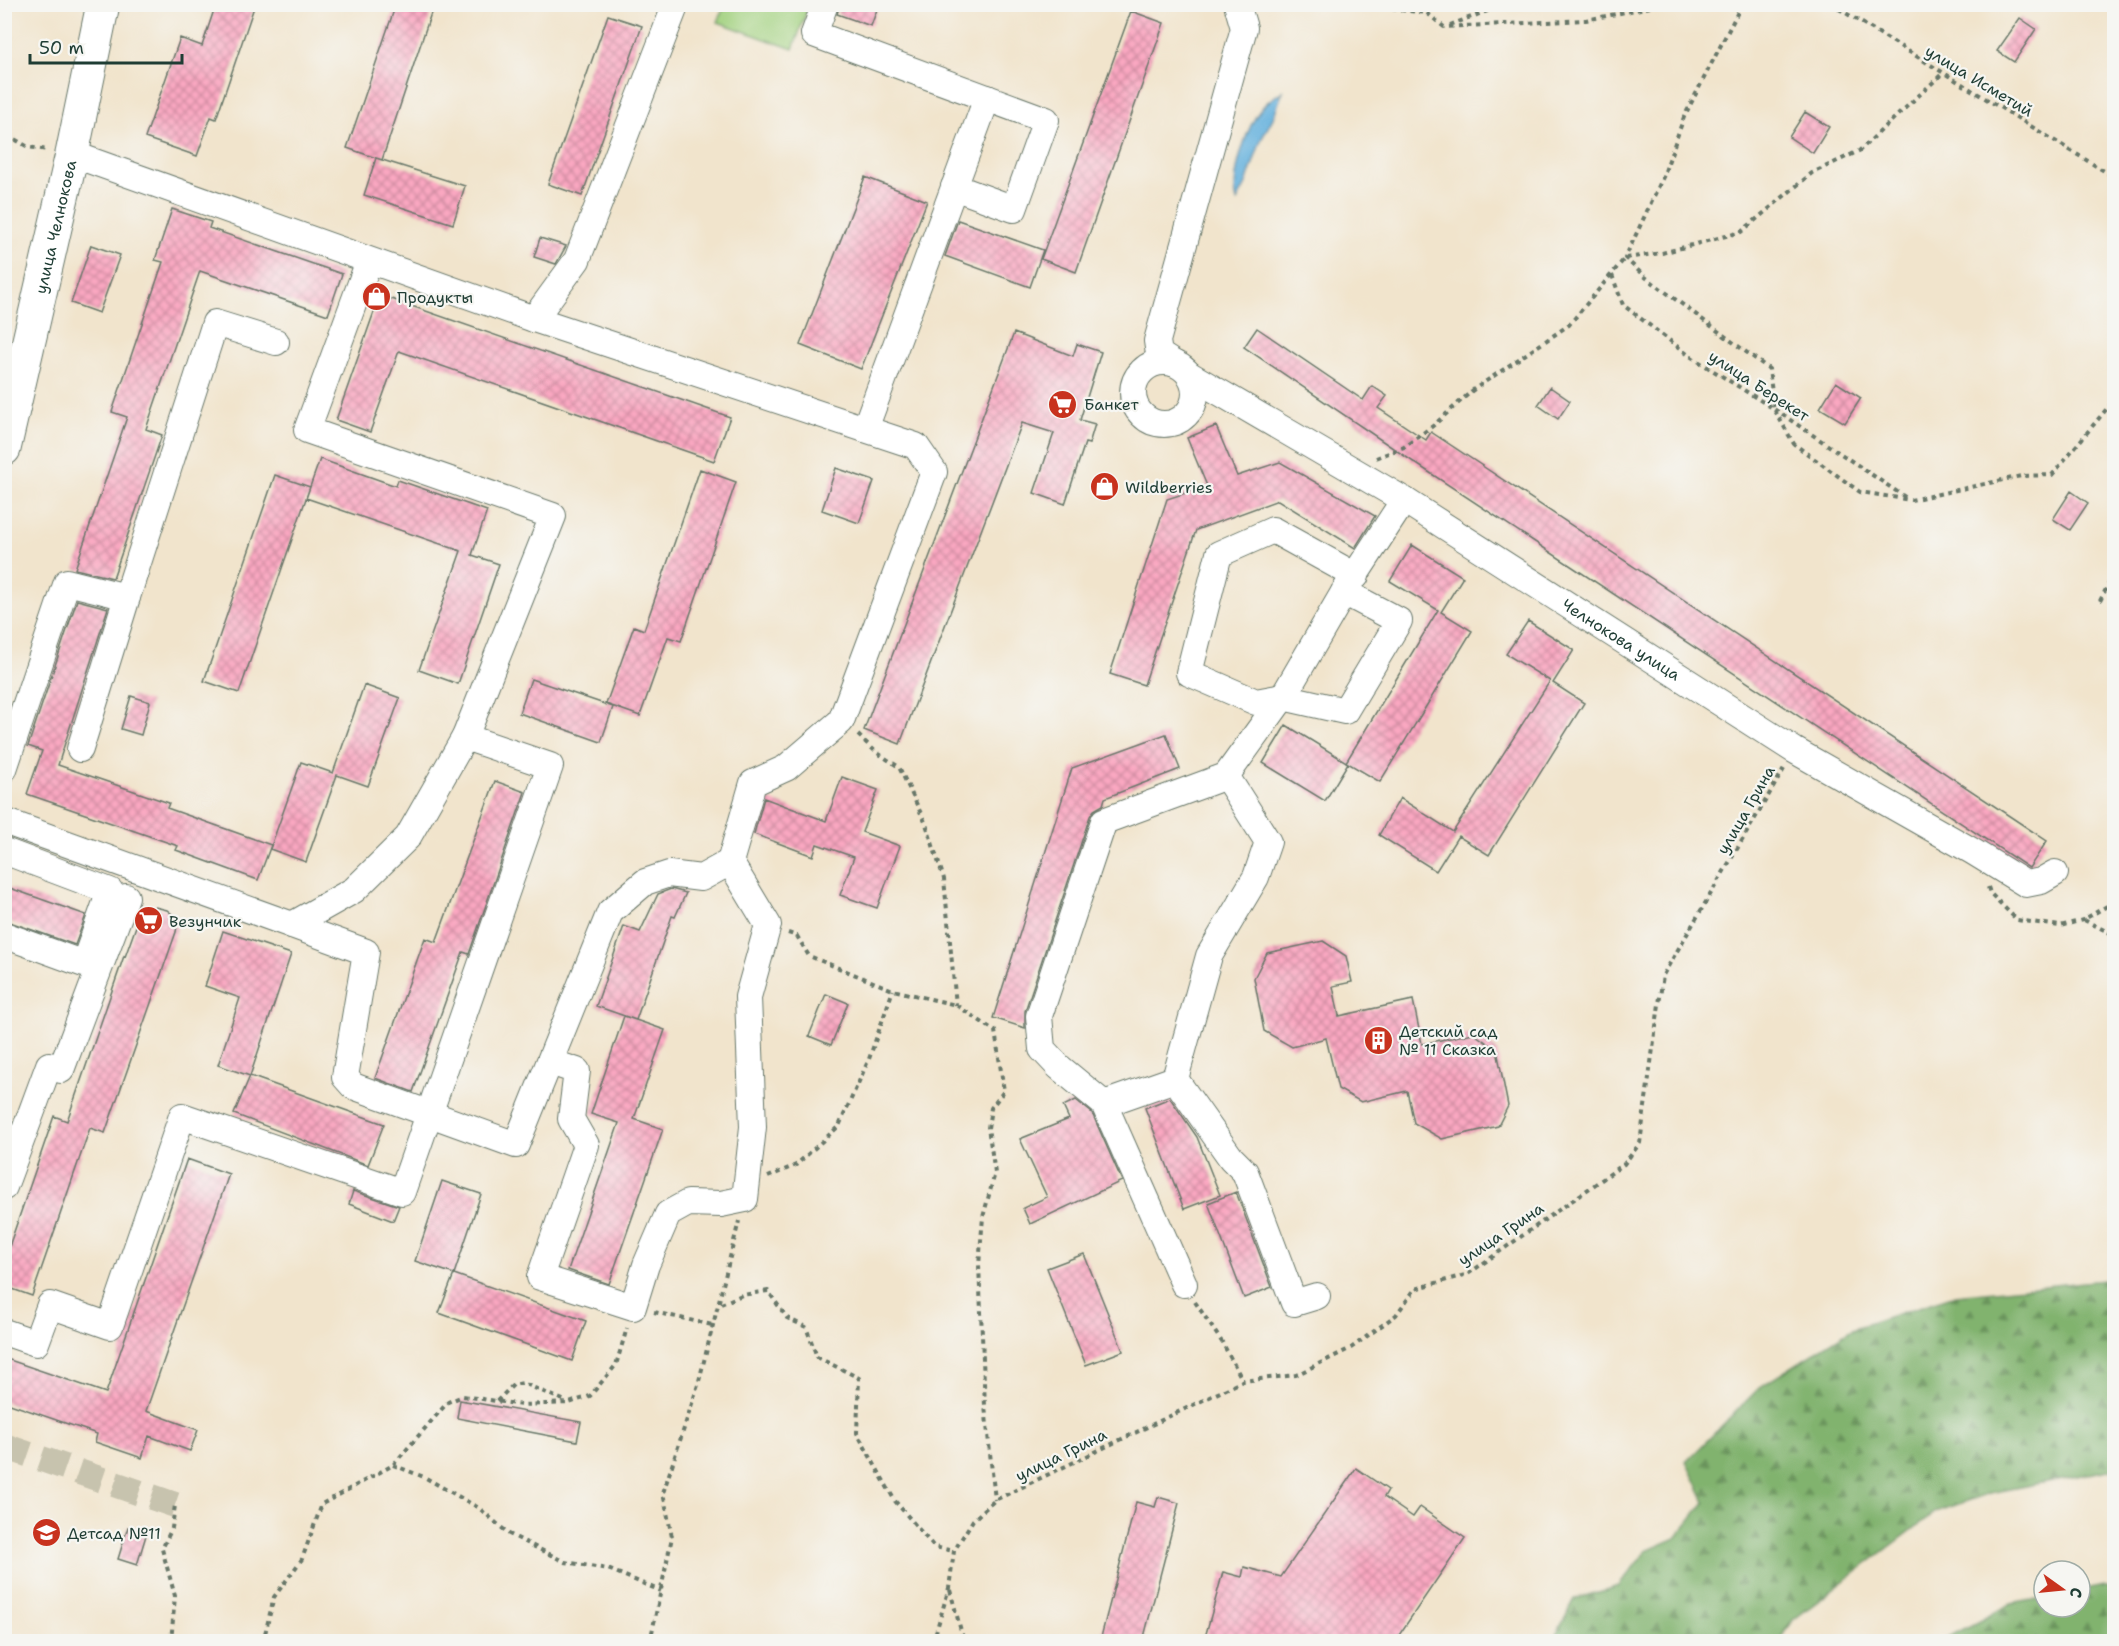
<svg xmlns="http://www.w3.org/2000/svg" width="2119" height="1646" font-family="'Shantell Sans',sans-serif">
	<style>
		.forest { fill: url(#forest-firs); stroke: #507851; stroke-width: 1.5 }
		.garden { fill: #a2d17f; stroke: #60875a; stroke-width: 1.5 }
		.water { fill: #64b0dd; stroke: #427688; stroke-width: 1.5 }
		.building { fill: url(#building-cross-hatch) }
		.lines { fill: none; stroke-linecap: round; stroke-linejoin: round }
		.minor-tunnel { stroke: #c7c3ae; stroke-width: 26; stroke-dasharray: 26 13; stroke-linecap: butt }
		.minor-casing { stroke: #687769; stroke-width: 28 }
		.major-casing { stroke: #687769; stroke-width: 35 }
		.path { stroke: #687769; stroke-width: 4; stroke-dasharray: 4.5 4.5; stroke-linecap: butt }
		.minor { stroke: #fff; stroke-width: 26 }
		.major { stroke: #fff; stroke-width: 33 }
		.labels { text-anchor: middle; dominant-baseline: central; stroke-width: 4.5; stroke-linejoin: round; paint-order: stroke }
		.street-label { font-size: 16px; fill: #1f3d34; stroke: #f6f6f2 }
		.poi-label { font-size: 16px; fill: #1f3d34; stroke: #f6f6f2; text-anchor: start }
	</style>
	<defs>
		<pattern id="forest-firs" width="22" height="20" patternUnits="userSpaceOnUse" patternTransform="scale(1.5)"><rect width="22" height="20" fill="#81b36e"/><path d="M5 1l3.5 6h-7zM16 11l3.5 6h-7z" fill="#69935b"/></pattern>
		<pattern id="building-cross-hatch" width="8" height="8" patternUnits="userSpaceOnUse" patternTransform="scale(1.5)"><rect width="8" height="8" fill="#faa7c1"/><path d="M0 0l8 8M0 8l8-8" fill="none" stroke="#ca899e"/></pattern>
	</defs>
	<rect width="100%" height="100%" fill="#f6f6f2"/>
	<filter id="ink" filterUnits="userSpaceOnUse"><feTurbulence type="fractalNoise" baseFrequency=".0167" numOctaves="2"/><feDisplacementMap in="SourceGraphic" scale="12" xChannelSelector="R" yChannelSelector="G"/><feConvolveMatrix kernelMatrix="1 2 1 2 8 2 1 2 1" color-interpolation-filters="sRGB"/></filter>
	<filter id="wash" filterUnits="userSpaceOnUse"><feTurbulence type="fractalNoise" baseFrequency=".008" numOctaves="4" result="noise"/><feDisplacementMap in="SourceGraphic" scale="24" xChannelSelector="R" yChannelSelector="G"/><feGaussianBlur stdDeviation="1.35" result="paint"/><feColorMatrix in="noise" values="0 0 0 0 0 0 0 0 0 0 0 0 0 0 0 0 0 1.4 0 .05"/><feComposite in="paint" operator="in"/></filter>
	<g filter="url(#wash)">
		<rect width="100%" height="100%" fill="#f1e4cc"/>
		<!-- forest -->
		<path class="forest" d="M2114,1279V1469L1990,1493L1936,1512L1793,1620L1780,1641H1553L1575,1599L1619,1586L1646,1551L1676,1538L1705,1501L1686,1462L1760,1387L1852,1329L1955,1295Z
			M2105,1586L2114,1587V1634L2047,1642L1941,1641L2011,1604L2044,1598V1607H2080V1591Z"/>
		<!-- garden -->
		<path class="garden" d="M725,4H809V5L793,49L718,22Z"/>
		<!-- water -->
		<path class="water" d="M1283,91L1273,118L1261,140L1246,184L1237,201C1230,178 1246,128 1261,109C1267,101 1275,96 1283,91Z"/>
		<g id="blocks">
			<!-- building -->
			<path class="building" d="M216,4H255L216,119L211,117L197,156L145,138L180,38L202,46Z
				M396,4H434L382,160L347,148Z
				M840,4H879L871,26L837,14Z
				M1131,11L1164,23L1076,272L1041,259Z
				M608,15L642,26L582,196L548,184Z
				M2020,18L2036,29L2014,62L1997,51Z
				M1805,112L1829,127L1813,153L1789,137Z
				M376,158L465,186L453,224L364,195Z
				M865,177L927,201L861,369L800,345Z
				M172,209L211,222L209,228L342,274L328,315L200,271L146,429L162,435L113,578L75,569L127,417L112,412L163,262L155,260Z
				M958,220L1043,250L1030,287L945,256Z
				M540,238L566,246L556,264L534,257Z
				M91,245L120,255L99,313L71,303Z
				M380,295L730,417L714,461L399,351L370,432L336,420Z
				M1257,328L1363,400L1372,386L1387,396L1378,408L1426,440L1431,432L2047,841L2029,868L1412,461L1244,347Z
				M1014,333L1073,356L1077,344L1101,352L1080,420L1095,424L1089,444L1085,443L1065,504L1034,493L1054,433L1022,423L900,744L864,730Z
				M1836,382L1861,398L1845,423L1820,408Z
				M1550,387L1570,401L1558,419L1538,405Z
				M1216,426L1237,476L1280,462L1375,516L1355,548L1278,500L1196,530L1144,685L1110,674L1167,499L1207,486L1187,438Z
				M320,459L396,486L398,480L487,511L472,555L499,564L458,684L419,670L461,551L306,498Z
				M836,468L874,481L859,523L822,510Z
				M700,469L736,482L681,641L668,637L640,716L606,704L634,626L644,630Z
				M275,475L310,487L239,693L204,681Z
				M2071,491L2088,503L2070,530L2053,519Z
				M1412,545L1463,577L1441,612L1472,631L1380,782L1346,762L1438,610L1390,581Z
				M77,600L108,608L58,765L169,803L167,808L271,845L258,880L176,850L178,846L27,794L42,751L28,746Z
				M1528,621L1574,650L1553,683L1584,703L1489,855L1458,836L1436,871L1379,835L1400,798L1453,832L1550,681L1506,654Z
				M531,679L613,707L601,742L519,713Z
				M364,685L400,698L368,786L337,775L306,862L270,849L301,762L333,773Z
				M131,696L150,702L141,735L121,729Z
				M1286,725L1348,763L1325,801L1263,763Z
				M1166,734L1180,769L1105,798L1103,805L1094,810L1090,816L1025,1011V1028L993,1018L1072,768Z
				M842,777L878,790L862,832L900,846L877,908L840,895L854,857L817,844L813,856L754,834L764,798L826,821Z
				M495,781L525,792L469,954L463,952L413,1092L375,1078L425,938L436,942Z
				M4,886L86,915L75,945L4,920Z
				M671,889L686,893L675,917L672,916L636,1020L596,1006L624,926L640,932L658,894Z
				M155,907L167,910L172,914L177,926L176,932L105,1133L90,1128L32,1296L4,1286V1261L54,1116L67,1121L124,956L125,957L139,918L148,909Z
				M223,931L291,954L250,1076L218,1065L240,998L205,986Z
				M1323,941L1346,956L1352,982L1333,986L1339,1016L1413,1000L1422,1044L1473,1033L1497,1050L1508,1106L1498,1126L1442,1139L1414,1123L1407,1091L1361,1102L1338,1089L1326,1038L1292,1047L1264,1031L1254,978L1267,953Z
				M826,994L848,1003L831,1045L809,1036Z
				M624,1016L665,1030L634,1119L663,1129L609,1284L568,1270L619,1123L591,1114Z
				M250,1076L384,1124L368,1165L234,1114Z
				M1170,1098L1197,1137L1220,1195L1184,1209L1145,1108Z
				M1076,1100L1092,1113L1122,1181L1030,1224L1023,1208L1047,1197L1020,1139L1069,1119L1063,1106Z
				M187,1159L229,1174L146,1411L198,1430L190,1451L149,1436L142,1458L95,1442L97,1434L4,1402V1358L106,1393Z
				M442,1181L481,1194L454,1274L415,1261Z
				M353,1191L399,1206L393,1221L349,1204Z
				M1236,1192L1272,1287L1244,1298L1208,1203Z
				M1084,1254L1123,1351L1086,1365L1047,1268Z
				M454,1274L586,1321L572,1361L439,1313Z
				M460,1400L581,1422L577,1441L457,1418Z
				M1356,1468L1388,1490L1384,1497L1413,1517L1420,1507L1465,1538L1395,1641H1204L1223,1572L1242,1577L1244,1567L1281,1577Z
				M1158,1497L1179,1503L1143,1641H1100L1136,1502L1155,1507Z
				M128,1527L147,1532L137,1565L118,1559Z"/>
		</g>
	</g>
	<g filter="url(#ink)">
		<use href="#blocks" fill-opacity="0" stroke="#687769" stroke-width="1.5"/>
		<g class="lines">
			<!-- minor-tunnel -->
			<path class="minor-tunnel" d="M4,1446L175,1505"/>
			<defs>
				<g id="minor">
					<path d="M825,4L814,34L1046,120L1014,209L954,187"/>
					<path d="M72,154L534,319L916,446L934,472L841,721L786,768L753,783L730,862L768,925L748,997L753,1127L745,1199L721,1204L688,1203L668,1214L646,1265L633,1307L540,1277L586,1145L571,1119L577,1071L550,1062"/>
					<path d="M534,319L577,260L676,4"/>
					<circle cx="1164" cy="393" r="31"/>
					<path d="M1173,363L1159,354L1157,341L1244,28L1237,4"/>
					<path id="s1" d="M1190,375L1404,500L1794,750L1972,851L2026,884L2041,881L2055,873"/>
					<path d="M865,429L987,98"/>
					<path d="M1344,592L1399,621L1345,711L1283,697L1256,702L1189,673L1219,554L1273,530L1356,576"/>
					<path d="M80,749L127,597"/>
					<path d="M4,769L67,582L127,597L215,323L276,342"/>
					<path d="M4,821L292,925L354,890L408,837L465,737L553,516L307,430L369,261"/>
					<path d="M4,851L110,891L84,964L4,935"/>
					<path d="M292,925L366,952L345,1077L353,1086L516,1145L610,912L645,882L669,874L701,878L730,862"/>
					<path d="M1175,1079L1209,956L1256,877L1268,842L1226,776"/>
					<path d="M1104,1104L1184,1284"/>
					<path d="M4,1187L49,1065L61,1070L126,897"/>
					<path d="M1317,1296L1294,1303L1245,1172L1231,1158L1175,1079L1104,1104L1059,1067L1042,1049L1039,1016L1104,821L1226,776L1283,697L1344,592L1404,500"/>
					<path d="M4,1332L36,1343L50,1305L110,1326L182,1116L402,1192L550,766L465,737"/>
				</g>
				<g id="major">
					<path id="s2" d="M4,449L72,154L103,4"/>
				</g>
			</defs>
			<!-- minor casing -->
			<use href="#minor" class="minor-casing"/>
			<!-- major casing -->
			<use href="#major" class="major-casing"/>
			<!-- path -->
			<path class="path" d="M1347,4L1427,13L1435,4
				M1742,4L1684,117L1663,177L1625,258L1644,276L1769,369L1774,409L1794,444L1860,492L1911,500L2021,476L2052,475L2114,400
				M1831,4L2114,177
				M1427,13L1444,27L1586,20L1665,4
				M1450,25L1506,4
				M4,127L6,134L28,147L48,150
				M1612,275L1623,305L1690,356L1774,409L1908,499
				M1376,458L1404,447L1434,425L1473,390L1569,325L1625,258L1662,253L1741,232L1812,173L1859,151L1943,73
				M2100,601L2114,573
				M858,735L876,752L899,767L926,824L944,879L956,1005
				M1988,887L1990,893L2017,920L2060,926L2083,920L2114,902
				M2084,920L2114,935
				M788,933L797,936L809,956L893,990L956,1005L995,1031L1004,1091L991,1108L988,1128L995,1173L983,1217L979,1265L985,1406L995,1500
				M768,1177L796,1165L839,1126L869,1059L893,990
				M1195,1302L1222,1342L1243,1381
				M721,1304L742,1295L768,1291L787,1318L806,1327L817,1357L859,1378L857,1433L895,1501L934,1547L954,1551
				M654,1312L712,1325
				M497,1401L513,1385L523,1383L565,1401
				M393,1465L424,1477L479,1508L509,1534L565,1562L608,1569L661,1591
				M950,1590L964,1642
				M171,1642L175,1596L162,1549L172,1528L175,1505
				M263,1642L274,1597L302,1559L322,1504L393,1465L448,1402L463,1396L522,1405L569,1403L590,1396L616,1365L627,1328
				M650,1642L672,1537L663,1493L698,1385L739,1221
				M933,1642L949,1588L954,1551L973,1520L995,1500L1243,1381L1296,1375L1351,1348L1396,1315L1415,1289L1468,1274L1624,1164L1640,1143L1663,975L1784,769"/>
			<!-- minor -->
			<use href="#minor" class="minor"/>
			<!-- major -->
			<use href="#major" class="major"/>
		</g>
	</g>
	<!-- icons -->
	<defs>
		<symbol id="shop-disc" viewBox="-11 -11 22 22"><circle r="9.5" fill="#c8321e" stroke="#f6f6f2"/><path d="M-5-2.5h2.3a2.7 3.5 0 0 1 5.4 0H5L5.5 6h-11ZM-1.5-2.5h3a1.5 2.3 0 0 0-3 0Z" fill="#fff"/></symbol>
		<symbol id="supermarket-disc" viewBox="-11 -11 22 22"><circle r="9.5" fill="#c8321e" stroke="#f6f6f2"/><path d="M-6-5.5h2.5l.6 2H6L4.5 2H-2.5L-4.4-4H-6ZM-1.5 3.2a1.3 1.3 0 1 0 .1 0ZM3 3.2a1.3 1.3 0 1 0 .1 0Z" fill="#fff"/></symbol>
		<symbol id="building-disc" viewBox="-11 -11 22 22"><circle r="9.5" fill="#c8321e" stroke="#f6f6f2"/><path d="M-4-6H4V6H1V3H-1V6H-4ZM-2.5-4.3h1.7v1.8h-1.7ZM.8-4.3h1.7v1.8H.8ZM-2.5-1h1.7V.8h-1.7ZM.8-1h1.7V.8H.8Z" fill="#fff"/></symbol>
		<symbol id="school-disc" viewBox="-11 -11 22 22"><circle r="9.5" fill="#c8321e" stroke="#f6f6f2"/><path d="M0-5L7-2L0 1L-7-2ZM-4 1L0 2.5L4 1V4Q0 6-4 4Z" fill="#fff"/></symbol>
	</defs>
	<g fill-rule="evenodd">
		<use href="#shop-disc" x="360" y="280" width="33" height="33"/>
		<use href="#supermarket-disc" x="1046" y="388" width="33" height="33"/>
		<use href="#shop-disc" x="1088" y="470" width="33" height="33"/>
		<use href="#supermarket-disc" x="132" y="904" width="33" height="33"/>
		<use href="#building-disc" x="1362" y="1024" width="33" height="33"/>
		<use href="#school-disc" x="30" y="1516" width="33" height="33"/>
	</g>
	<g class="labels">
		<!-- street labels -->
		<g class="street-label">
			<text transform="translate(1979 81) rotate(31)">улица Исметий</text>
			<text stroke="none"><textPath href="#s2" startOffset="228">улица Челнокова</textPath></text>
			<text transform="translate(1759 386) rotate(33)">улица Берекет</text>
			<text stroke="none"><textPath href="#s1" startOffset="506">Челнокова улица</textPath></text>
			<text transform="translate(1746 810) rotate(-60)">улица Грина</text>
			<text transform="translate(1501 1234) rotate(-34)">улица Грина</text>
			<text transform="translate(1061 1455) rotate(-26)">улица Грина</text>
		</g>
		<!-- poi labels -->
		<g class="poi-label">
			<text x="397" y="297">Продукты</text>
			<text x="1084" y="404">Банкет</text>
			<text x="1125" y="487">Wildberries</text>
			<text x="169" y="921">Везунчик</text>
			<text x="1399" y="1031">Детский сад<tspan x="1399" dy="18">№ 11 Сказка</tspan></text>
			<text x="67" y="1533">Детсад №11</text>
		</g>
	</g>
	<!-- margin -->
	<rect width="2119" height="1646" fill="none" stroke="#f6f6f2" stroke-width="24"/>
	<!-- north arrow -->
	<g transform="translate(2062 1589) rotate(105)"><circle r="28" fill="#f6f6f2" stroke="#a0aca6" stroke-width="1.5"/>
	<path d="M0-4.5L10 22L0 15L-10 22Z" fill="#c8321e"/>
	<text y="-9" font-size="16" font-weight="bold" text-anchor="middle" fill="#1f3d34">С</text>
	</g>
	<!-- scale -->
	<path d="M30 54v9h152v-9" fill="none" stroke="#1f3d34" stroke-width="3"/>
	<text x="39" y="54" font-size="18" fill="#1f3d34" stroke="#f6f6f2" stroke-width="4.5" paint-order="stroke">50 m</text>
</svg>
